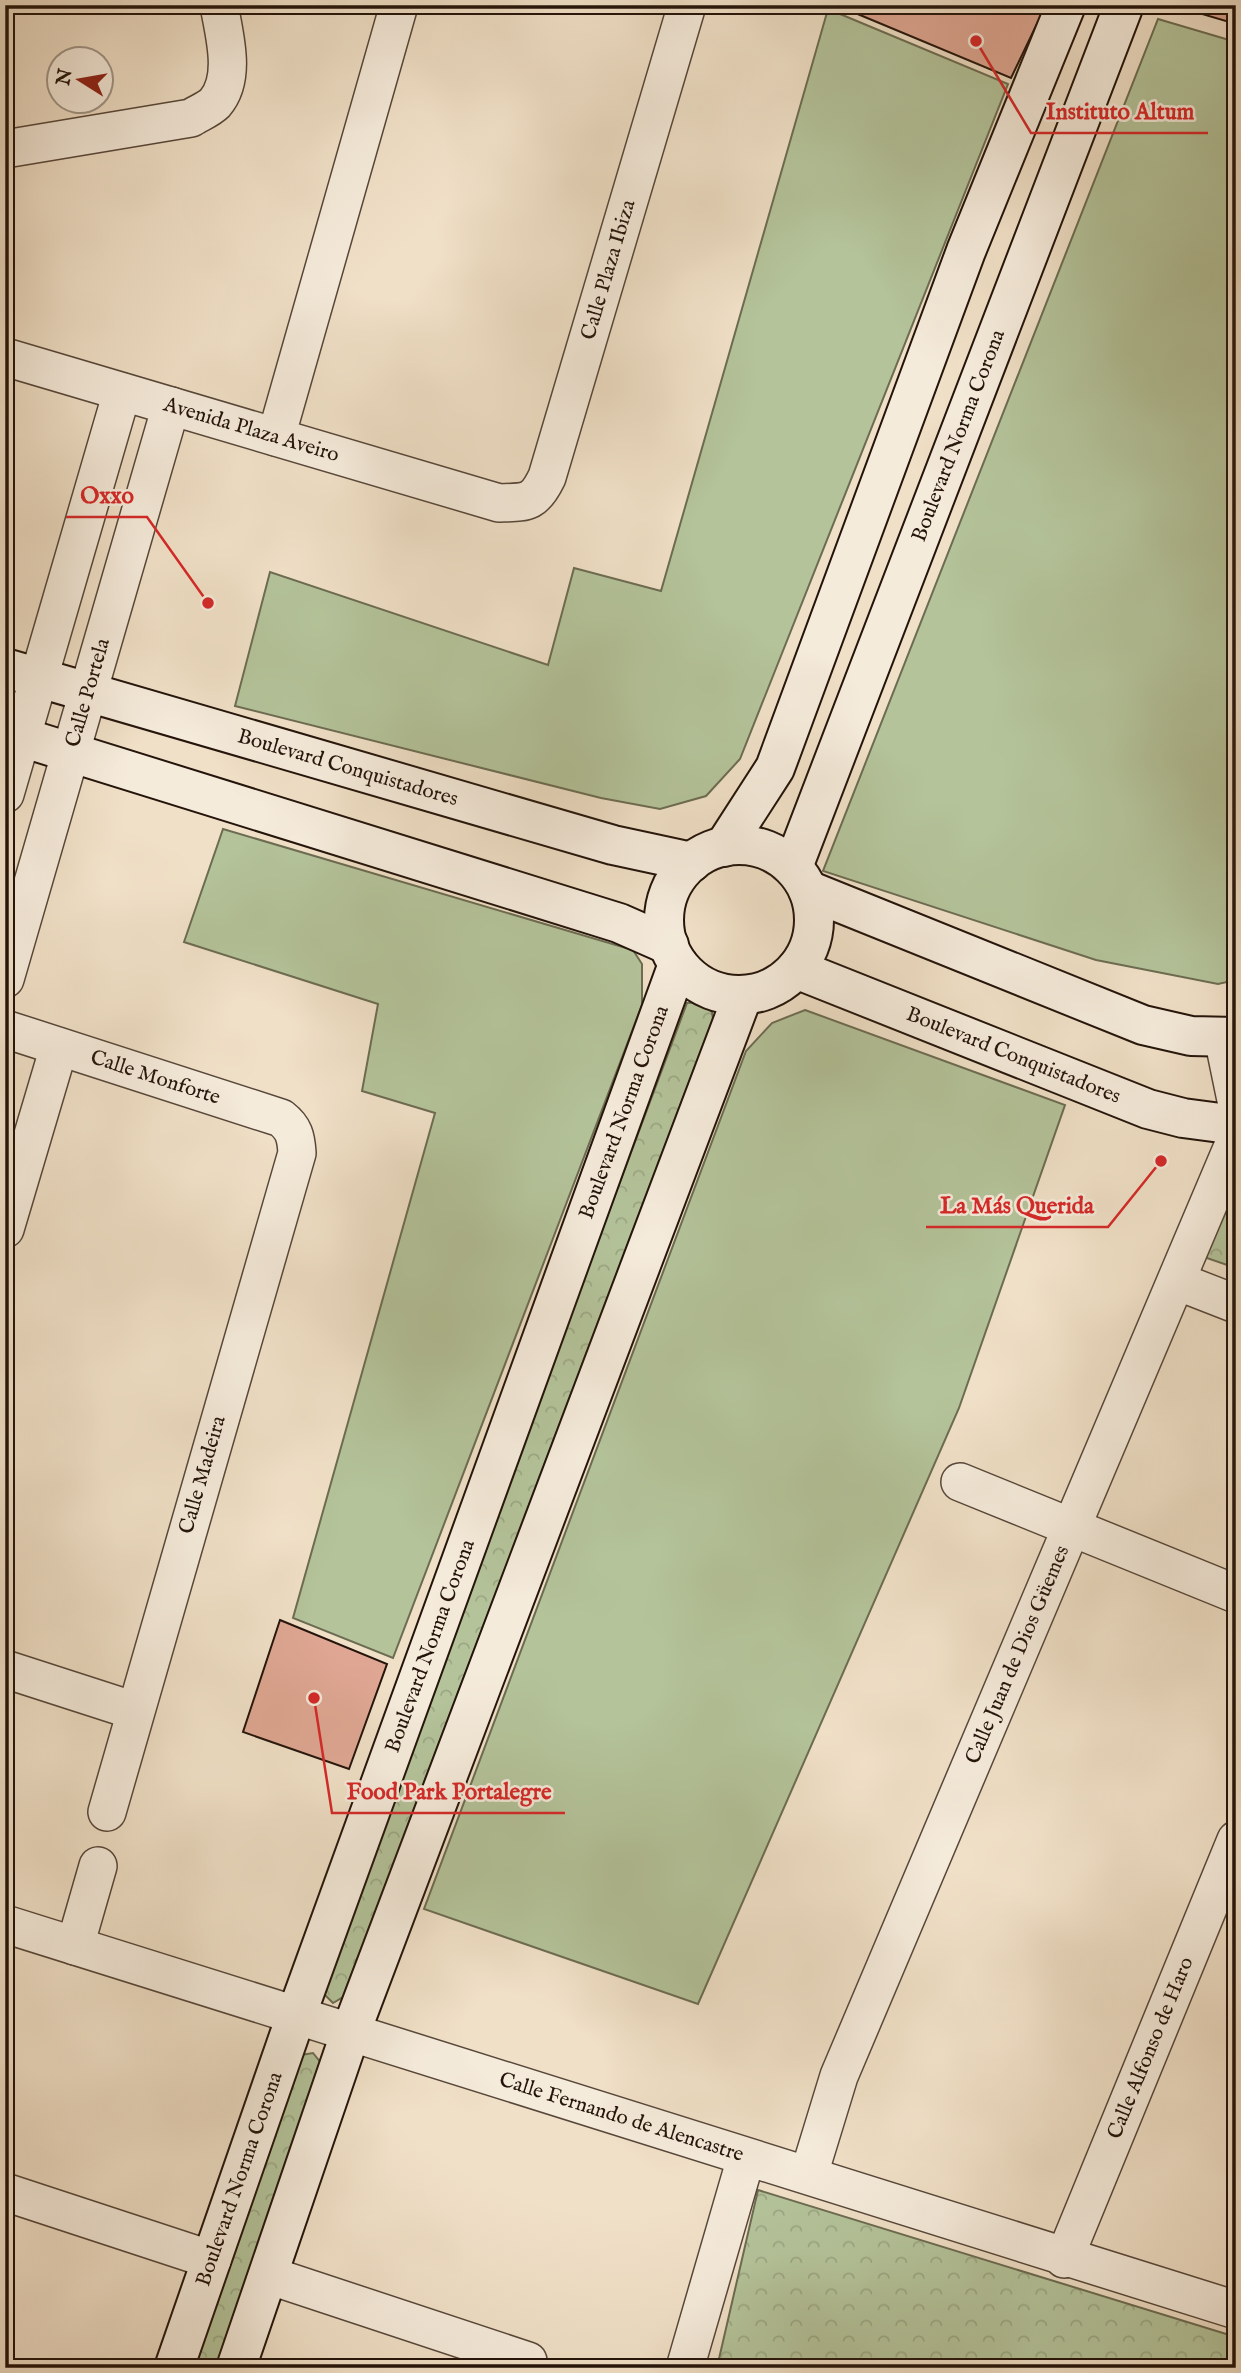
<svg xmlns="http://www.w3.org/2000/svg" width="1241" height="2373" font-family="'IM FELL English',serif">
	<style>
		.grass { fill: #b4c39a; stroke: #6c6c52; stroke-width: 2 }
		.park { fill: url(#park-crowns); stroke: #6c6c52; stroke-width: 2 }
		.building { fill: #dfa793; stroke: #24140b; stroke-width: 2 }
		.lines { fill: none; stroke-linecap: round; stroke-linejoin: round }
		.street-casing { stroke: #57473a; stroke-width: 40 }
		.secondary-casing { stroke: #24140b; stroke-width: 42 }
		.street { stroke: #f5ebdb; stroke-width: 37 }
		.secondary { stroke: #f5ebdb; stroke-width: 38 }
		.labels { text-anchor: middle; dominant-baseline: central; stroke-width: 5; stroke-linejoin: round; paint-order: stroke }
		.street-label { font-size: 21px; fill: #24140b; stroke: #f5ebdb }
		.leader { fill: none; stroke: #d62828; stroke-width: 2.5 }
		.callout-dot { fill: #d62828; stroke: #f5ebdb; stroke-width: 2.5 }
		.callout-label { font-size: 23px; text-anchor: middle; font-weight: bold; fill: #d62828; stroke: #f5ebdb; stroke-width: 5; stroke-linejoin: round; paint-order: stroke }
	</style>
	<defs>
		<pattern id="park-crowns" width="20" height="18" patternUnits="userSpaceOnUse" patternTransform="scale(1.75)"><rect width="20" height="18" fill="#b4c39a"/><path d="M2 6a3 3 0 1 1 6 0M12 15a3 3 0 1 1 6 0" fill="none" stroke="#9ba783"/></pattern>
	</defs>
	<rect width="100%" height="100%" fill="#f0e0c7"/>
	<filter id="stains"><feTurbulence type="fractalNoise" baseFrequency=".00286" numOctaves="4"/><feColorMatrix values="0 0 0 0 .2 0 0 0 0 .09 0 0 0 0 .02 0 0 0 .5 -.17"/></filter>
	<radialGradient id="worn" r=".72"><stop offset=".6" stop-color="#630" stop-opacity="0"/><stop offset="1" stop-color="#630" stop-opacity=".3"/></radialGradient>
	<!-- grass -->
	<path class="grass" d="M828,9L1008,84L740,759L706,796L660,809L601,798L235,706L270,572L548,665L574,568L661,591Z
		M1158,19L1236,42V980L1218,984L1096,960L823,871Z
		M223,829L633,950L642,964V1005L393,1658L293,1618L435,1113L362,1091L378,1004L184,942Z
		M805,1010L1065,1105L959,1408L698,2004L424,1909L746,1051L772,1023Z"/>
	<!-- park -->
	<path class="park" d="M701,1002L712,1012L713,1019L343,1997L333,2003L318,1988L687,1003Z
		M1236,1173V1268L1198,1255Z
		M313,2053L321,2063L216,2368H187L301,2055Z
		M758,2190L1236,2337V2368H734L718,2363Z"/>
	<!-- building -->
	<path class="building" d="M836,5H1046L1011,78Z
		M1181,5H1236V24L1178,7Z
		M280,1620L387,1664L349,1769L243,1732Z"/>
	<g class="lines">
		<defs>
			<g id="street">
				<path d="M5,149L191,118C199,113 209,109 215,103C237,78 224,34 219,5"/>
				<path id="s1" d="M5,357L499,503C527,502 534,504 547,477L687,5"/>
				<path d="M276,437L399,5"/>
				<path d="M5,794L122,392"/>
				<path id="s2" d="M5,979L171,406"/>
				<path id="s3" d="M5,1029L281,1118C294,1128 296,1137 297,1153L107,1812"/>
				<path d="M1223,1037L1236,1100"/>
				<path d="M5,1229L59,1047"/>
				<path d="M1177,1281L1236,1304"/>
				<path d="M960,1482L1236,1594"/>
				<path d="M5,1669L135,1711"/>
				<path id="s4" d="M5,1924L1236,2310"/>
				<path d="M75,1946L98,1866"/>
				<path id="s5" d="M809,2174L839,2076L1236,1139"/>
				<path d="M5,2192L212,2260"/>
				<path id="s6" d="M1064,2259L1236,1840"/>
				<path d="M268,2275L528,2361"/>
				<path d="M685,2368L746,2158"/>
			</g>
			<g id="secondary">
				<path id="s7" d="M5,668L613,845L692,862"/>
				<path d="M5,732L619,923L669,945"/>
				<circle cx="739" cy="920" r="75"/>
				<path d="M724,847L775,768L966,251L1066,5"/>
				<path id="s8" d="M793,867L1124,5"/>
				<path d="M808,890L1143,1025L1191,1036L1236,1037"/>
				<path id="s9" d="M796,969L1148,1109L1183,1118L1236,1125"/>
				<path id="s10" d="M174,2368L296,2016L678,964"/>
				<path d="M236,2368L350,2034L743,995"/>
			</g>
		</defs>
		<!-- street casing -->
		<use href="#street" class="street-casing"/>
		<!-- secondary casing -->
		<use href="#secondary" class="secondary-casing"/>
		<!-- street -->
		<use href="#street" class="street"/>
		<!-- secondary -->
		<use href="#secondary" class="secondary"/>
	</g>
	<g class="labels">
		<!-- street labels -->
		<g class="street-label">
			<text stroke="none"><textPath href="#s1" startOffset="791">Calle Plaza Ibiza</textPath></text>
			<text stroke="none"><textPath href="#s1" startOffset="257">Avenida Plaza Aveiro</textPath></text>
			<text stroke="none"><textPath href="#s8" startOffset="462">Boulevard Norma Corona</textPath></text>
			<text stroke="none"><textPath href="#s2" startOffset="298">Calle Portela</textPath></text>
			<text stroke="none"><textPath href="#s7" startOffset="357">Boulevard Conquistadores</textPath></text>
			<text stroke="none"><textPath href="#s9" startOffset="234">Boulevard Conquistadores</textPath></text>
			<text stroke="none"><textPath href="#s3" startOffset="158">Calle Monforte</textPath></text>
			<text stroke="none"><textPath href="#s10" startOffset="1334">Boulevard Norma Corona</textPath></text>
			<text transform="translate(203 1475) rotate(-74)">Calle Madeira</text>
			<text stroke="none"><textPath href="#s10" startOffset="766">Boulevard Norma Corona</textPath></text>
			<text stroke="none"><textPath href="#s5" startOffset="560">Calle Juan de Dios Güemes</textPath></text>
			<text stroke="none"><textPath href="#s6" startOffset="228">Calle Alfonso de Haro</textPath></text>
			<text stroke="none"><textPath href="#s4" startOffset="646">Calle Fernando de Alencastre</textPath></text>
			<text stroke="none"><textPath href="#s10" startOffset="200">Boulevard Norma Corona</textPath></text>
		</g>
	</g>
	<!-- callouts -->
	<path class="leader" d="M976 41L1031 133H1208M208 603L147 517H66M1161 1161L1108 1227H926M314 1698L332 1813H565"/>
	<g class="callout-dot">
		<circle cx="976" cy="41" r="7"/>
		<circle cx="208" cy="603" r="7"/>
		<circle cx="1161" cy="1161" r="7"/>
		<circle cx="314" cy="1698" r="7"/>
	</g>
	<g class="callout-label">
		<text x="1120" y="119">Instituto Altum</text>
		<text x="107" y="503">Oxxo</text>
		<text x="1017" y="1213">La Más Querida</text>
		<text x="449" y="1799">Food Park Portalegre</text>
	</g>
	<!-- margin -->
	<rect width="1241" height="2373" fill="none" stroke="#f0e0c7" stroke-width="28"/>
	<rect x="7" y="7" width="1227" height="2359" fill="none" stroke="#24140b" stroke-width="3.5"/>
	<rect x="14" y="14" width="1213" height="2345" fill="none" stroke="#24140b" stroke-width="2"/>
	<!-- north arrow -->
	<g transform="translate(80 80) rotate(281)"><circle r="33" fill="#f5ebdb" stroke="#a19588" stroke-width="2"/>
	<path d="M0-5L12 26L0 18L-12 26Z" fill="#8f2418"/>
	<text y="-10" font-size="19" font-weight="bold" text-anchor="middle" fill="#24140b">N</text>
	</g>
	<rect width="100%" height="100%" filter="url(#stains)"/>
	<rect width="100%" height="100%" fill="url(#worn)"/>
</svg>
